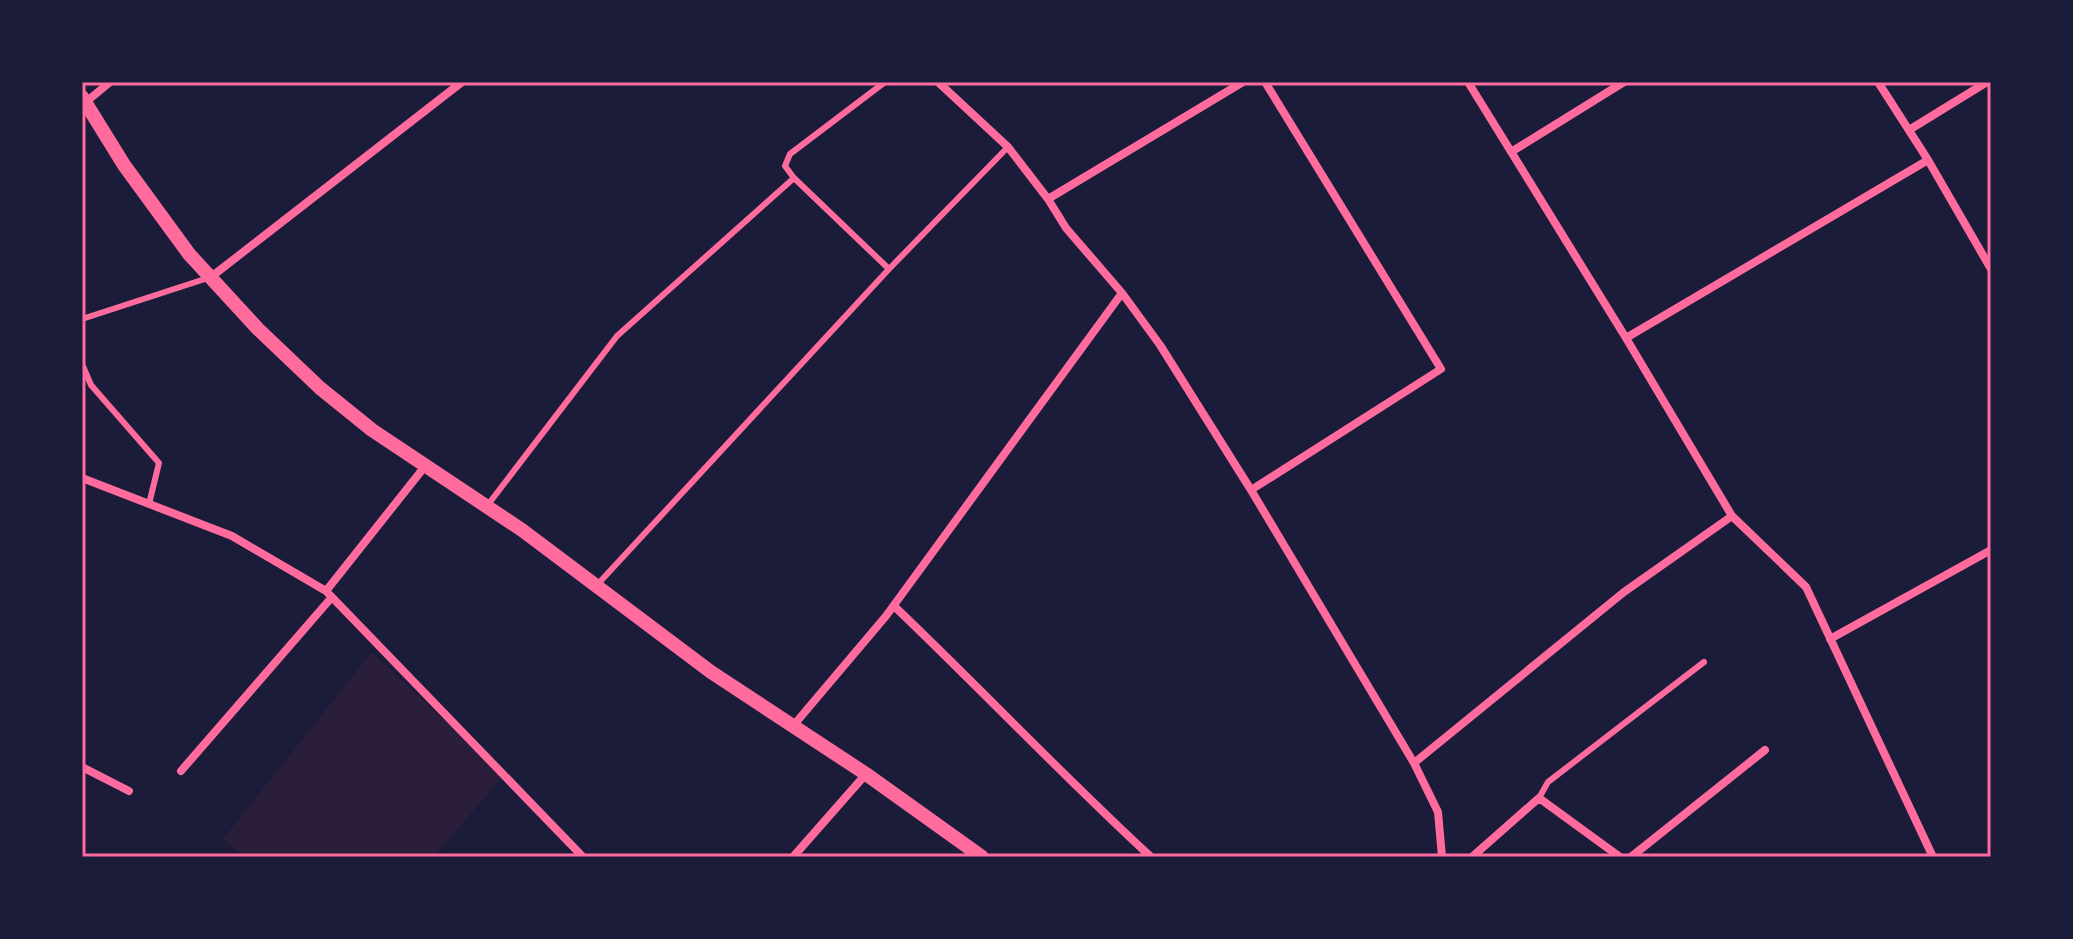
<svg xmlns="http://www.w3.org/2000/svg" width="2073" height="939" font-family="Merriweather,serif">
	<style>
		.green { fill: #2a1e3b }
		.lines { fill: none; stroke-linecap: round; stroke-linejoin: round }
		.service { stroke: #ff6b9d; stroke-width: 6 }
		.minor { stroke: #ff6b9d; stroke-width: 8 }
		.tertiary { stroke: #ff6b9d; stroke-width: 14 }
		.neatline { fill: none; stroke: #ff6b9d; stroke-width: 3 }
	</style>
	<rect width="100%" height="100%" fill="#1b1b3a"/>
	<!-- green -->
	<path class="green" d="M372,652L503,776L434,857H245L223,839Z"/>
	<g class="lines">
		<!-- service -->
		<path class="service" d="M885,82L790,154L785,166L794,178L889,269
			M82,319L208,278
			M82,364L91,385L159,463L149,504
			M487,506L617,336L794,178
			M597,585L889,269L1008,147
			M1539,798L1548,782L1704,662"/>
		<!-- minor -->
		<path class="minor" d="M938,82L1008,147L1048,199L1066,228L1122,293L1160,345L1251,490L1414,763L1438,812L1442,857
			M1468,82L1626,338L1928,160
			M1878,82L1928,160L1991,269
			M86,102L110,82
			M1909,130L1987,82
			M1511,152L1624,82
			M1048,199L1243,82
			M211,277L462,82
			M1626,338L1732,516L1806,587L1933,857
			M82,478L232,536L326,591L583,857
			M1251,490L1441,369L1265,82
			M326,591L426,465
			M894,606C981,689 1063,776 1151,857
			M1830,639L1991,550
			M793,726L886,616L1122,293
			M1414,763L1624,592L1732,516
			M82,767L129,791
			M181,771L332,597
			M793,857L866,774
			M1472,857L1539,798L1620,857
			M1631,857L1765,750"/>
		<!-- tertiary -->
		<path class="tertiary" d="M82,97L124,165L189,254L258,329L320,388L372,430L522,530L711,672L866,774L982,857"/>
	</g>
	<!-- border -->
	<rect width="2073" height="939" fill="none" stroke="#1b1b3a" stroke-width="168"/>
	<rect x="84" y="84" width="1905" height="771" class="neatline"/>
</svg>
